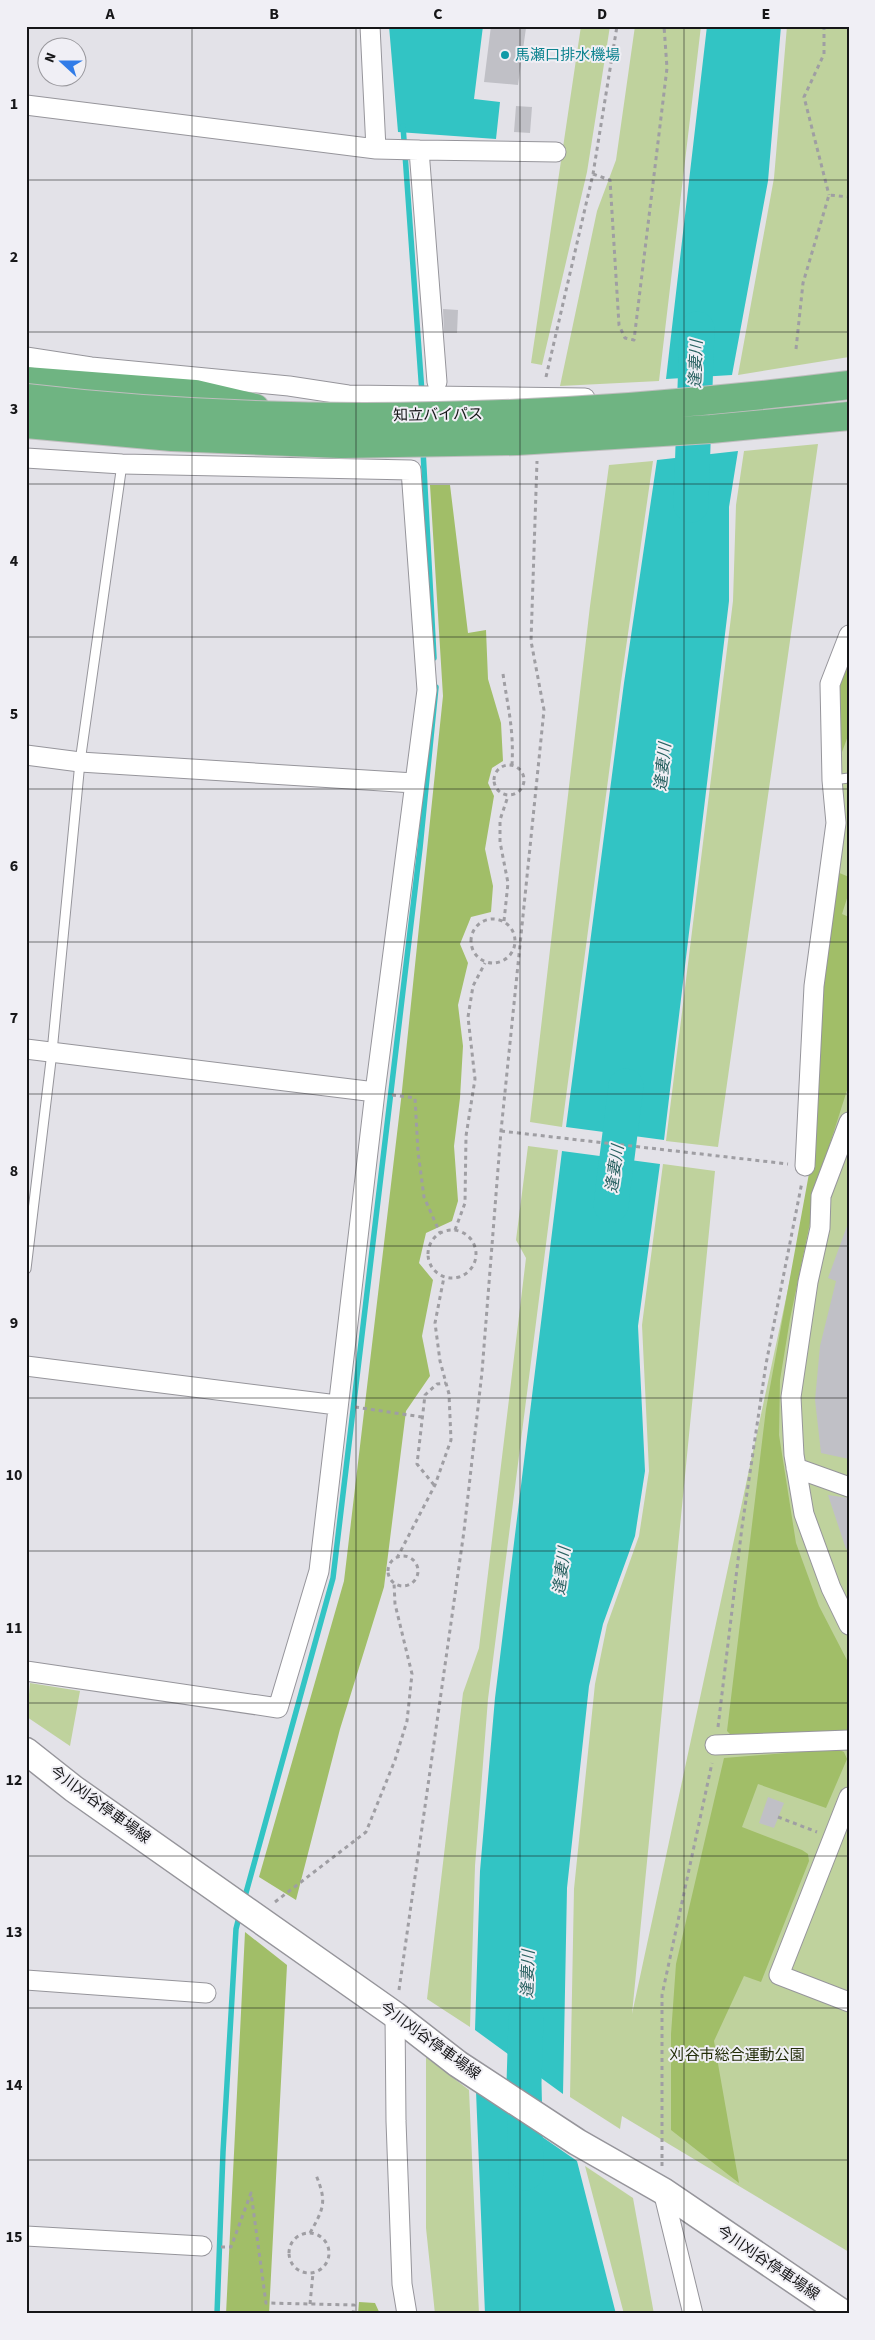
<svg xmlns="http://www.w3.org/2000/svg" width="875" height="2340" font-family="'Source Sans 3','Noto Sans JP',sans-serif">
	<style>
		.green { fill: #bfd29d }
		.forest { fill: #a1be68 }
		.water { fill: #32c4c4 }
		.lines { fill: none; stroke-linecap: round; stroke-linejoin: round }
		.stream { stroke: #32c4c4; stroke-width: 5.5 }
		.river { stroke: #32c4c4; stroke-width: 35 }
		.building { fill: #c0c0c6 }
		.lane-casing { stroke: #96959b; stroke-width: 11 }
		.street-casing { stroke: #96959b; stroke-width: 21 }
		.secondary-casing { stroke: #96959b; stroke-width: 29 }
		.highway-casing { stroke: #bebebe; stroke-width: 30 }
		.path { stroke: #9f9ea3; stroke-width: 3; stroke-dasharray: 4 4; stroke-linecap: butt }
		.lane { stroke: #fff; stroke-width: 9 }
		.street { stroke: #fff; stroke-width: 19 }
		.secondary { stroke: #fff; stroke-width: 26 }
		.highway { stroke: #6fb482; stroke-width: 28 }
		.highway-bridge-casing { stroke: #bebebe; stroke-width: 30; stroke-linecap: butt }
		.highway-bridge { stroke: #6fb482; stroke-width: 28 }
		.grid { fill: none; stroke: #161618; stroke-width: 1; stroke-opacity: 0.55 }
		.culture-dot { fill: #0f9aa8; stroke: #f0eff5; stroke-width: 2 }
		.labels { text-anchor: middle; dominant-baseline: central; stroke-width: 4; stroke-linejoin: round; paint-order: stroke }
		.culture-label { font-size: 15px; fill: #0d838f; stroke: #f0eff5; text-anchor: start }
		.street-label { font-size: 15px; fill: #161618; stroke: #f0eff5 }
		.park-label { font-size: 15px; fill: #242e0a; stroke: #f0eff5 }
		.water-label { font-size: 16px; font-style: italic; fill: #2a6262; stroke: #f0eff5 }
		.neatline { fill: none; stroke: #161618; stroke-width: 2 }
		.grid-label { font-size: 16px; text-anchor: middle; font-weight: bold; fill: #161618 }
	</style>
	<rect width="100%" height="100%" fill="#e3e2e8"/>
	<!-- green -->
	<path class="green" d="M581,26H610L587,172L542,365L531,363Z
		M635,26H701L659,381L560,386L597,211L616,160Z
		M787,26H849V357L738,375L774,178Z
		M818,444L718,1147L666,1141L733,601L736,505L744,451Z
		M653,461L621,682L562,1127L530,1122L590,606L609,465Z
		M849,658V2252L622,2116L620,2129L570,2097L574,1889L595,1684L607,1625L639,1536L649,1471L642,1325L663,1164L715,1171L632,2014L817,1154L838,688Z
		M528,1146L558,1150L488,1699L475,1866L470,2027L427,1999L463,1693L479,1648L526,1258L516,1240Z
		M30,1683L80,1691L70,1746L27,1717Z
		M426,2057L469,2090L479,2314H435L426,2228Z
		M585,2166L633,2198L654,2314H624Z"/>
	<!-- forest -->
	<path class="forest" d="M430,485H450L468,633L486,630L488,679L501,723L503,761L492,768L488,783L494,796L485,849L493,886L491,912L471,917L460,944L468,963L458,1005L463,1046L460,1098L454,1146L458,1201L452,1221L426,1233L419,1263L433,1280L422,1336L430,1376L406,1411L384,1587L340,1729L296,1900L259,1877L344,1581L401,1100L443,696Z
		M849,658V733L842,752L838,688Z
		M837,872L849,877V892L842,914L849,917V1084L820,1175L790,1319L780,1380L779,1435L796,1543L819,1606L849,1664V1731L732,1736L727,1731L766,1409L810,1168L819,990Z
		M837,1749L844,1752L847,1759L826,1808L758,1784L742,1827L802,1850L808,1854L809,1861L761,1982L744,1976L714,2041L739,2183L671,2130V2034L676,1964L724,1758Z
		M245,1932L287,1965L269,2314H226Z
		M359,2302L375,2303L380,2314H358Z"/>
	<!-- water -->
	<path class="water" d="M389,26H483L474,99L500,102L496,139L398,132Z
		M707,26H781L768,181L732,375L666,379Z
		M738,451L729,507V601L664,1140L566,1127L624,683L657,460Z
		M562,1151L660,1164L638,1326L645,1471L635,1536L603,1624L589,1686L567,1888L563,2094L475,2030L480,1871L495,1698Z
		M476,2091L577,2161L616,2314H485Z"/>
	<g class="lines">
		<!-- stream -->
		<path class="stream" d="M403,126L422,393
			M423,450L434,658
			M244,1900L333,1578L420,848L436,687
			M217,2314L223,2152L236,1929L240,1913"/>
		<!-- river -->
		<path class="river" d="M691,505L697,329
			M611,1205L626,1086
			M526,2173L524,2083L526,2020"/>
	</g>
	<!-- building -->
	<path class="building" d="M491,26L526,28L518,85L484,82Z
		M516,106L532,107L530,133L514,132Z
		M443,309L458,310L457,333H444Z
		M847,1226H849V1459L821,1453L815,1400L820,1346L836,1281L828,1278Z
		M828,1495L849,1498V1548L846,1549Z
		M768,1797L784,1803L774,1828L759,1823Z"/>
	<g class="lines">
		<defs>
			<path id="lane" d="M832,780L849,778
				M26,1269L52,1052L80,762L122,464"/>
			<path id="street" d="M370,26L376,149
				M26,105L376,149L419,150
				M26,357L91,367L289,386L348,395L585,398
				M437,382L419,150L556,152
				M26,458L122,464L411,470L427,690L375,1092L319,1571L278,1708L26,1671
				M26,755L80,762L414,783
				M26,1049L375,1092
				M849,1122L821,1196L820,1228L808,1282L791,1397L794,1455L804,1514L831,1588L849,1625
				M805,1166L814,986L836,823L832,780L830,684L849,635
				M26,1366L337,1405
				M796,1468L849,1487
				M715,1745L849,1740
				M849,1797L779,1975L849,2002
				M26,1980L206,1993
				M395,2015L396,2121L402,2284L407,2314
				M663,2191L693,2314
				M26,2236L202,2246"/>
			<path id="secondary" d="M26,1751L74,1789L395,2015L458,2064L577,2142L663,2191L844,2314"/>
			<path id="highway" d="M26,381L195,394L255,408"/>
		</defs>
		<!-- lane casing -->
		<use href="#lane" class="lane-casing"/>
		<!-- street casing -->
		<use href="#street" class="street-casing"/>
		<!-- secondary casing -->
		<use href="#secondary" class="secondary-casing"/>
		<!-- highway casing -->
		<use href="#highway" class="highway-casing"/>
		<!-- path -->
		<path class="path" d="M824,26V54L804,97L829,195
			M593,174L610,180L619,325L625,338L634,340L667,68L664,26
			M796,349L803,283L829,195L849,197
			M546,377L593,174L617,26
			M503,674C508,708 514,730 512,765
			M494 780a15 15 0 1 1 30 0a15 15 0 1 1-30 0Z
			M471 941a22 22 0 1 1 44 0a22 22 0 1 1-44 0Z
			M504,921L508,883L500,842V820L508,796
			M392,1095L415,1098L418,1152L424,1197L440,1233
			M501,1131L788,1164
			M455,1230L465,1203L466,1136L475,1079L468,1017L473,986L485,963
			M428 1254a24 24 0 1 1 48 0a24 24 0 1 1-48 0Z
			M355,1407L422,1417
			M434,1485L417,1464L425,1395L437,1384L446,1383
			M388 1571a15 15 0 1 1 30 0a15 15 0 1 1-30 0Z
			M397,1558L435,1485L451,1440L449,1394L440,1361L435,1323L444,1277
			M718,1727L742,1527L766,1364L802,1182
			M778,1817L817,1832
			M275,1902L366,1832L395,1760L407,1721L412,1674L395,1604L394,1583
			M399,1990L464,1531L482,1372L501,1131L544,710L531,641L537,461
			M662,2166V1995L712,1763
			M289 2253a20 20 0 1 1 40 0a20 20 0 1 1-40 0Z
			M310,2233C324,2208 327,2202 316,2175
			M221,2247H231L251,2193L266,2303L354,2305L353,2314
			M310,2304L313,2273"/>
		<!-- lane -->
		<use href="#lane" class="lane"/>
		<!-- street -->
		<use href="#street" class="street"/>
		<!-- secondary -->
		<use href="#secondary" class="secondary"/>
		<!-- highway -->
		<use href="#highway" class="highway"/>
		<defs>
			<path id="highway-bridge" d="M26,398C299,430 577,419 849,385
				M26,424L172,437L341,444L517,441L711,429L849,416"/>
		</defs>
		<!-- highway-bridge casing -->
		<use href="#highway-bridge" class="highway-bridge-casing"/>
		<!-- highway-bridge -->
		<use href="#highway-bridge" class="highway-bridge"/>
	</g>
	<!-- grid -->
	<path class="grid" d="M192,26V2314M356,26V2314M520,26V2314M684,26V2314M26,180H849M26,332H849M26,484H849M26,637H849M26,789H849M26,942H849M26,1094H849M26,1246H849M26,1398H849M26,1551H849M26,1703H849M26,1856H849M26,2008H849M26,2160H849"/>
	<!-- markers -->
	<circle class="culture-dot" cx="505" cy="55" r="5"/>
	<g class="labels">
		<!-- culture labels -->
		<g class="culture-label">
			<text x="515" y="55">馬瀬口排水機場</text>
		</g>
		<!-- street labels -->
		<g class="street-label">
			<text transform="translate(438 415) rotate(-1)">知立バイパス</text>
			<text transform="translate(100 1805) rotate(36)">今川刈谷停車場線</text>
			<text transform="translate(430 2041) rotate(36)">今川刈谷停車場線</text>
			<text transform="translate(768 2263) rotate(34)">今川刈谷停車場線</text>
		</g>
		<!-- park labels -->
		<g class="park-label">
			<text x="737" y="2055">刈谷市総合運動公園</text>
		</g>
		<!-- water labels -->
		<g class="water-label">
			<text transform="translate(696 364) rotate(-88)">逢妻川</text>
			<text transform="translate(663 767) rotate(-84)">逢妻川</text>
			<text transform="translate(615 1169) rotate(-82)">逢妻川</text>
			<text transform="translate(562 1571) rotate(-83)">逢妻川</text>
			<text transform="translate(528 1974) rotate(-88)">逢妻川</text>
		</g>
	</g>
	<!-- border -->
	<rect width="875" height="2340" fill="none" stroke="#f0eff5" stroke-width="55"/>
	<!-- north arrow -->
	<g transform="translate(62 62) rotate(291)"><circle r="24" fill="#f0eff5" stroke="#99989d"/>
	<path d="M0-4L9 19L0 12L-9 19Z" fill="#317ce8"/>
	<text y="-8" font-size="14" font-weight="bold" text-anchor="middle" fill="#161618">N</text>
	</g>
	<rect x="28" y="28" width="820" height="2284" class="neatline"/>
	<g class="grid-label">
		<text x="110" y="19">A</text>
		<text x="274" y="19">B</text>
		<text x="438" y="19">C</text>
		<text x="602" y="19">D</text>
		<text x="766" y="19">E</text>
		<text x="14" y="109">1</text>
		<text x="14" y="262">2</text>
		<text x="14" y="414">3</text>
		<text x="14" y="566">4</text>
		<text x="14" y="719">5</text>
		<text x="14" y="871">6</text>
		<text x="14" y="1023">7</text>
		<text x="14" y="1176">8</text>
		<text x="14" y="1328">9</text>
		<text x="14" y="1480">10</text>
		<text x="14" y="1633">11</text>
		<text x="14" y="1785">12</text>
		<text x="14" y="1937">13</text>
		<text x="14" y="2090">14</text>
		<text x="14" y="2242">15</text>
	</g>
</svg>
